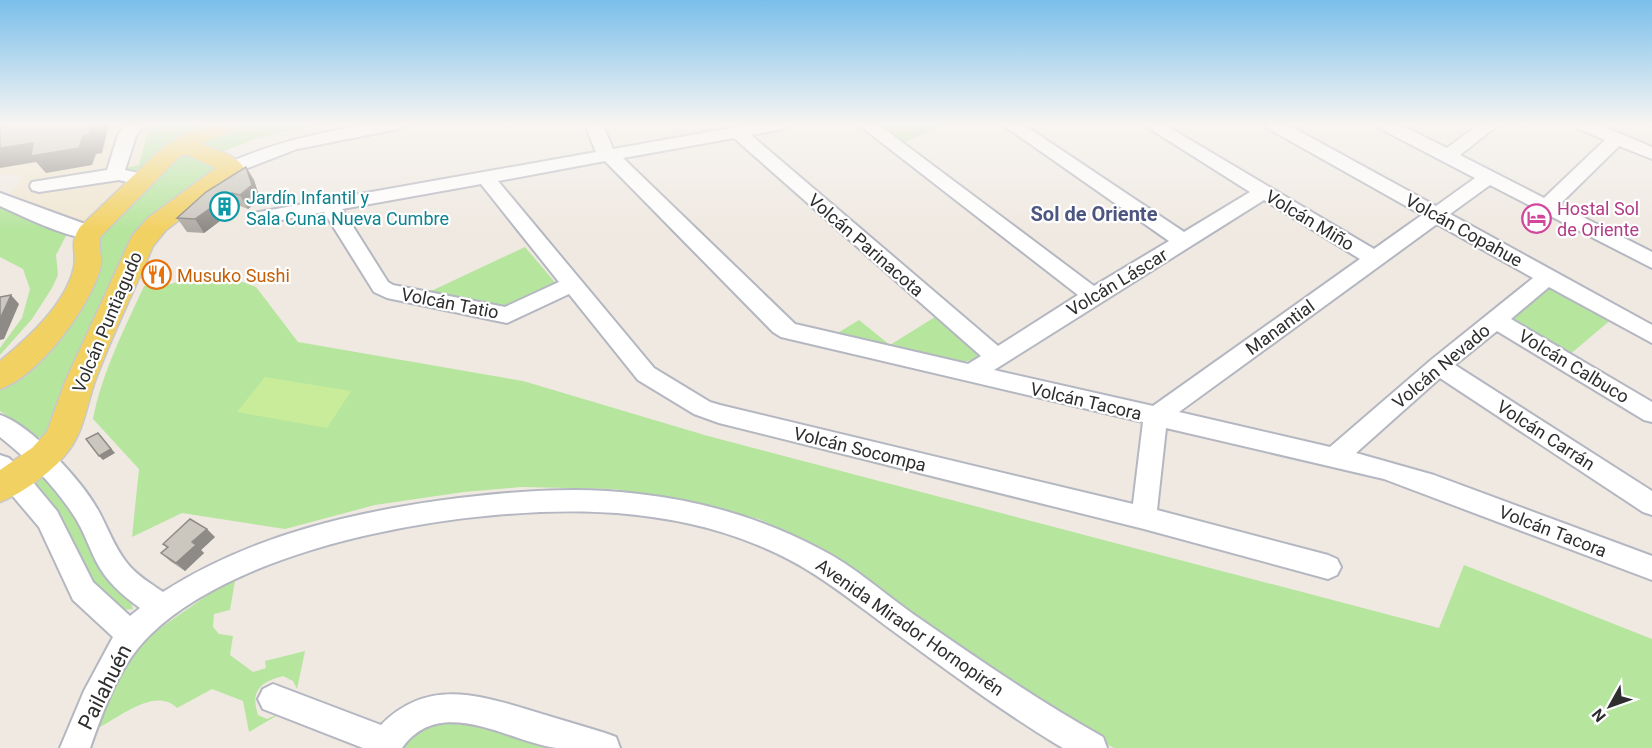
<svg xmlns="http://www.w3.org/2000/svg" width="1652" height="748" font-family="Roboto,sans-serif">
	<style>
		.education { fill: #f0e6d1 }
		.green { fill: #b6e59e }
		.pitch { fill: #c9ec9a }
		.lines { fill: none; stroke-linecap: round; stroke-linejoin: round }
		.minor-casing { stroke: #b4b7c1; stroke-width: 4 }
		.major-casing { stroke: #c9c9c9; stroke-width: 3 }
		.minor { fill: #fff; fill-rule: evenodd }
		.major { fill: #f2d163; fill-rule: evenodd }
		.wall { fill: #afaba4 }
		.shaded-wall { fill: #8e8b86 }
		.building { fill: #cbc7bf; stroke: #8e8b86; stroke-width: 1.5 }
		.labels { text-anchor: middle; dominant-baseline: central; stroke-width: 4.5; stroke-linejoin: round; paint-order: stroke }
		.culture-label { font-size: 18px; fill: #0d838f; stroke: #fff; text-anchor: start }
		.hotel-label { font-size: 18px; fill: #b23c85; stroke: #fff; text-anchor: start }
		.street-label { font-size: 18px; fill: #2e2e2e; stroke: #fff }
		.food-label { font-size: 18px; fill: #c56008; stroke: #fff; text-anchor: start }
		.neighbourhood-label { font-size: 20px; font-weight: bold; fill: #4d5680; stroke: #fff }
		.near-street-label { font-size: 21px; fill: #2e2e2e; stroke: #fff }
	</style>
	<rect width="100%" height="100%" fill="#efe9e1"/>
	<!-- education -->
	<path class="education" d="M0,125H220L206,131L80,228L5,200L25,175H0Z"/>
	<!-- green -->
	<path class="green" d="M157,125H216L202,131L140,173L125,171V168L139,165L148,130Z
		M235,125H318L258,138L221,152L202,144V141Z
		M876,125H942L902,144Z
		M181,153L189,154L217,169L167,208L57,420L43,438L38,437L0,411V384L29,361L93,240Z
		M0,205L68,232L56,255L58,275L52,288L32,319L0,355V348L22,318L30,289L23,269L0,257Z
		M525,247L559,287L514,309L429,292Z
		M211,270L256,287L298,342L523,381L708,436L1439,628L1464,565L1652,639V748H1114L1089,735L906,610L853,567L822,548L759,519L681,500L615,489L521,487L464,492L375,505L285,529L182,513L132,537L139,469L93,419C102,372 125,328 144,286L171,284Z
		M1554,288L1613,318L1568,356L1511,319L1547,290Z
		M935,317L978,354V358L964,362L836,334L859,320L890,345Z
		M43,476L73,514L102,574L131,602L133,609L123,610L91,579L60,513L35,483V479Z
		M232,578L235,581L230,610L214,614L213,627L219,634L233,636L230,655L253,672L266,668L265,661L305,651L297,689L293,681L283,676C261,682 250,690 258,715L267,719L283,712L249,732L243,701L212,689L177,708C156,687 121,716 100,727H94L117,675L146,638Z
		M462,719L561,748H399L429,722Z"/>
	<!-- pitch -->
	<path class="pitch" d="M265,377L351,391L327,428L237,412Z"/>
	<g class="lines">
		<defs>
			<path id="minor" d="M126,125H144L136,136L125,170L139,173L141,177L139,181L132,183L119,180L39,192L32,190L30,186L32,182L107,170L118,135Z
				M364,125H402L399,129L393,130L297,149L232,174L226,172L223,168L226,164C270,144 316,133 364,125Z
				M585,125H603L613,149L748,125H786L783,129L751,135L998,346L1078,295L859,125H879L1094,286L1169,241L1003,125H1024L1184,232L1250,192L1144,125H1165L1374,249L1422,215L1269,129L1266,125H1288L1436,206L1475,178L1381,129L1378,125H1400L1447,148L1478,125H1498L1460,155L1544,198L1605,140L1579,129L1576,125H1600L1652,147V159L1619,146L1559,205L1652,252V268L1490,185L1450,214L1652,325V343L1549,287L1511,319L1652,402V422L1644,420L1497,331L1455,365L1652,491V515L1643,512L1440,378L1356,453L1434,475L1652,556V580L1384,479L1166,428L1157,510L1328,555L1337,559L1341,567L1337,575L1328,579L1144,529L719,423L694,414L638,380L569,294L507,323L387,298L374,292L324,212L259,224L252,222L249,218L252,214L259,212L596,152ZM734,138L981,356L968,364L795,324L623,158ZM605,161L773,332L781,337L1143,422L1133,504L720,405L710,402L654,368L498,181ZM481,184L559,282L505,307L393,285L388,282L342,209ZM1264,200L1360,259L1153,406L994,370ZM1437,224L1533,278L1431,360L1330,447L1179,412Z
				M0,193L96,228L99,233L96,238C77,243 20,215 0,206Z
				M0,415C31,425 82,481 98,510C108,528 114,547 127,563C136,575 150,583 163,592C252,535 356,511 459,498C519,491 580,486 639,494C702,501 764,519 820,549C854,566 882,592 913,614C975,657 1037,700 1103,737L1107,748H1063L1056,744C999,709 946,670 893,631C845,596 811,566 755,544C712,526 664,517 617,513C485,503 250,539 151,634C120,663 104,709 90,748H60L84,691L113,637L73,600L39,527L0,481V455L9,458L32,481L57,511L93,582L130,616L140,608C122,595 106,581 96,561C89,547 84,532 76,519C56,487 29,460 0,437Z
				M273,684L381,725C426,679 476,694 529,710C554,718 580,725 605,733L616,737L620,748C599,748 576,748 556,748C507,741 441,694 402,748H363L263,709L258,699L263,689Z"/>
			<path id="major" d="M206,125H237L233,130L201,144C216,150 235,154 244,168L241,173L166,230L153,246C134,291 112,335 95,381C87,404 84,430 69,450C56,469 22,494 0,502V470L32,448L47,432L65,382L132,236L148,218L216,168L185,154L177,159L100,237C98,248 103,259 100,269C89,308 39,376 0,389V361C28,338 66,304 74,267C77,250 69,244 80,227L161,149L181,136Z"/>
		</defs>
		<!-- minor casing -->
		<use href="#minor" class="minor-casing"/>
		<!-- major casing -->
		<use href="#major" class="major-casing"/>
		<!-- minor -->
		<use href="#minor" class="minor"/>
		<!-- major -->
		<use href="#major" class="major"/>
	</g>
	<!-- wall -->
	<path class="wall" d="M246,167L254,180L260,199L248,209L240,206L204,233L187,232L177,218Z
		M215,537L201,550L204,553L185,571L170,561L161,553L167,548L163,544Z"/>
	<!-- shaded-wall -->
	<path class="shaded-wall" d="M92,125H109L102,153L96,154L92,165L46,173L36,162L0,168V148L33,143Z
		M246,167L254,180L260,199L248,209L240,195Z
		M232,193L240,206L204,233L195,219Z
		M11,295L19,304L4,339L0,340V319Z
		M98,433L115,453L103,460L99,456Z
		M207,529L215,537L201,550L204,553L185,571L176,563L192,542Z"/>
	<!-- building -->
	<path class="building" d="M0,125H92L89,135L83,136L79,148L31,156L33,143L0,148Z
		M246,167L252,185L240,195L232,193L195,219L177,218L206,192Z
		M11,295L0,319V297Z
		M98,433L111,449L99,456L86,439Z
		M190,519L207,529L192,542L196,545L176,563L161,553L168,547L163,544Z"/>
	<!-- sky -->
	<linearGradient id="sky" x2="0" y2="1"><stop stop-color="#7abfeb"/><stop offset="0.54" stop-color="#f8f5f2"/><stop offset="1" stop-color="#f8f5f2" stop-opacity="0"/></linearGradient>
	<rect width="1652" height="230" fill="url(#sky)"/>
	<!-- icons -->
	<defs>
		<symbol id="building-ring" viewBox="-11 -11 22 22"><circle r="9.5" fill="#fff" stroke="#0f9aa8" stroke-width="1.5"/><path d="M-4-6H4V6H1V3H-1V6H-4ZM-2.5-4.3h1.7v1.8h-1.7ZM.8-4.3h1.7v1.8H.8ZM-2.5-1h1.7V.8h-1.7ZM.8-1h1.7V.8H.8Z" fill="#0f9aa8"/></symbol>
		<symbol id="hotel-ring" viewBox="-11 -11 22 22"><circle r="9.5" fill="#fff" stroke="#d1479c" stroke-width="1.5"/><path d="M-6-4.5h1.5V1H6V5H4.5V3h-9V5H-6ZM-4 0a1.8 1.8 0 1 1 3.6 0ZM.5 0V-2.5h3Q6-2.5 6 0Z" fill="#d1479c"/></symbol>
		<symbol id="restaurant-ring" viewBox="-11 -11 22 22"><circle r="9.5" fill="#fff" stroke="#e8710a" stroke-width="1.5"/><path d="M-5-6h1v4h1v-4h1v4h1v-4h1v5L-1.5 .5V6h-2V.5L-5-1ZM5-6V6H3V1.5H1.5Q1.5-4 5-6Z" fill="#e8710a"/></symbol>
	</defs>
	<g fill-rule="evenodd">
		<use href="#building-ring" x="208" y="190" width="33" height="33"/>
		<use href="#hotel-ring" x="1520" y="202" width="33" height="33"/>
		<use href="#restaurant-ring" x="140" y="258" width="33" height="33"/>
	</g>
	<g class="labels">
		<!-- culture labels -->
		<g class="culture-label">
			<text x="246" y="197">Jardín Infantil y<tspan x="246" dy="21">Sala Cuna Nueva Cumbre</tspan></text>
		</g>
		<!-- hotel labels -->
		<g class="hotel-label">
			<text x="1557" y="208">Hostal Sol<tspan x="1557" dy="21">de Oriente</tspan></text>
		</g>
		<!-- street labels -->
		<g class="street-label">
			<text transform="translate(1310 220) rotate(31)">Volcán Miño</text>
			<text transform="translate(1464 230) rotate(29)">Volcán Copahue</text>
			<text transform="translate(866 245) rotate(41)">Volcán Parinacota</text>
			<text transform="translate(1117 282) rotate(-31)">Volcán Láscar</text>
			<text transform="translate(450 303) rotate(11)">Volcán Tatio</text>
			<text transform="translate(107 322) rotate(-67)">Volcán Puntiagudo</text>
			<text transform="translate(1280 327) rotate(-36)">Manantial</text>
			<text transform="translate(1441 366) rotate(-40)">Volcán Nevado</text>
			<text transform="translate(1574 366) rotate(31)">Volcán Calbuco</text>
			<text transform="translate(1086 401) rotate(13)">Volcán Tacora</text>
			<text transform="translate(1546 435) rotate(33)">Volcán Carrán</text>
			<text transform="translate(860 449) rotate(14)">Volcán Socompa</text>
			<text transform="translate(1553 531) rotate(21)">Volcán Tacora</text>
			<text transform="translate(910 627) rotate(35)">Avenida Mirador Hornopirén</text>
		</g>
		<!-- food labels -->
		<g class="food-label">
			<text x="177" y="275">Musuko Sushi</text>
		</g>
		<!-- neighbourhood labels -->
		<g class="neighbourhood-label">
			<text x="1094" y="214">Sol de Oriente</text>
		</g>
		<!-- near-street labels -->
		<g class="near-street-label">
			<text transform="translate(105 687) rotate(-63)">Pailahuén</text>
		</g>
	</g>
	<!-- north arrow -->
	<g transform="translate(1610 706) rotate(230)" stroke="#ffffff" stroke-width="4.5" paint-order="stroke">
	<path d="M0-4.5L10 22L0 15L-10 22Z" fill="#2e2e2e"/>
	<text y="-9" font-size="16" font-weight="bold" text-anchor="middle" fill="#2e2e2e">N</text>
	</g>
</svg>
